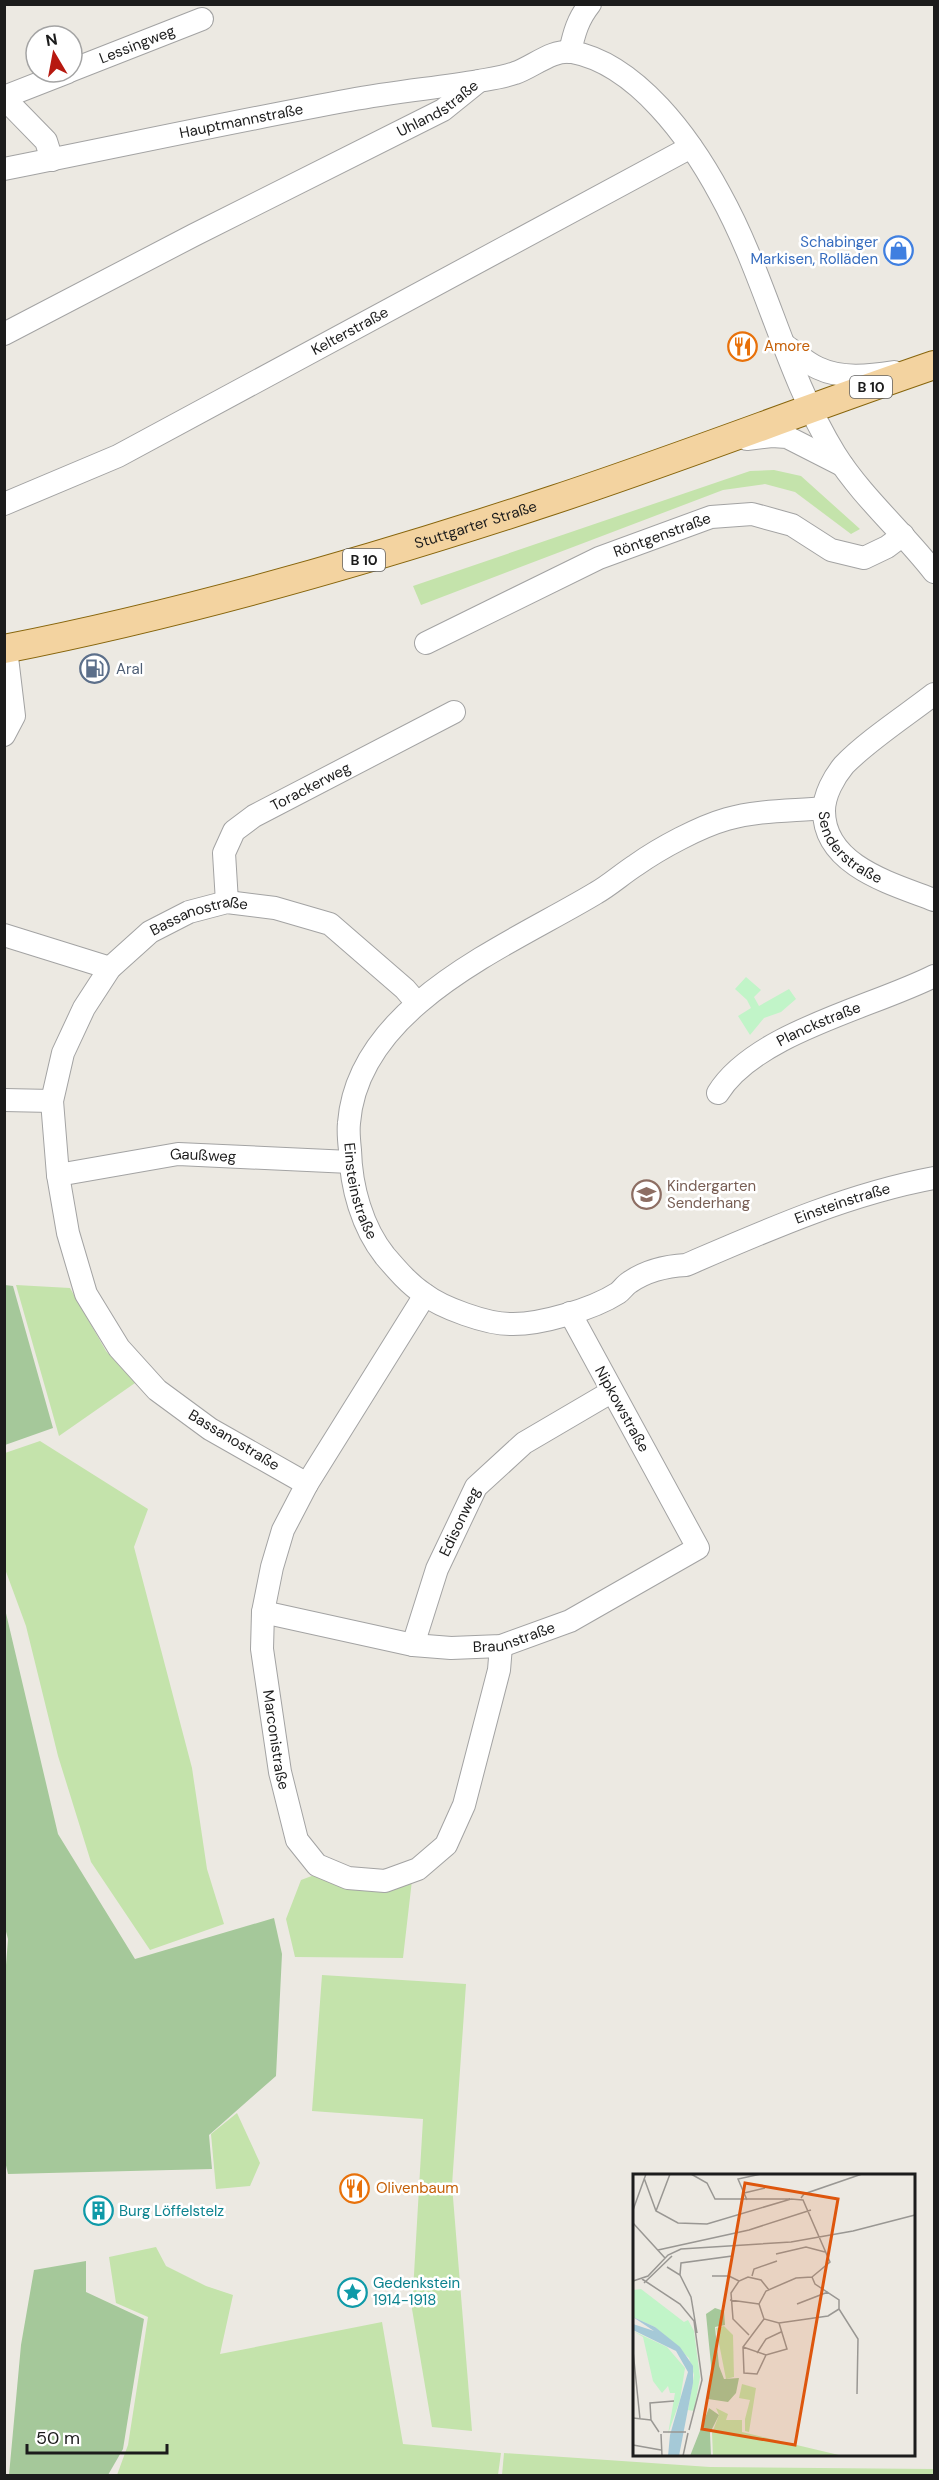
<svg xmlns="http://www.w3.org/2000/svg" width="939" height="2480" font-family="'DM Sans',sans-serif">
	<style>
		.grass { fill: #c4e3ab }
		.forest { fill: #a5c89a }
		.park { fill: #c1f4c8 }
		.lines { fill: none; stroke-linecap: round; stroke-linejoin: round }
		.minor-casing { stroke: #a3a3a3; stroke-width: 24 }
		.major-casing { stroke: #87650c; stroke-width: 30 }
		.minor { stroke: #fff; stroke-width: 22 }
		.major { stroke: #f3d3a0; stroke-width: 28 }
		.labels { text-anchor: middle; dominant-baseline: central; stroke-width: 5; stroke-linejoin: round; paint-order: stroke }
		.shield { fill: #fff; stroke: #606060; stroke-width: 1.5 }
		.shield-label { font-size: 14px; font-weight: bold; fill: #1c1c1c }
		.street-label { font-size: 15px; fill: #1c1c1c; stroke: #fff }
		.shop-label { font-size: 15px; fill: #366cbe; stroke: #fff; text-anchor: end }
		.food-label { font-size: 15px; fill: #c56008; stroke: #fff; text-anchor: start }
		.service-label { font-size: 15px; fill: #4e5e75; stroke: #fff; text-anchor: start }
		.education-label { font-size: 15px; fill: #785e54; stroke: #fff; text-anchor: start }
		.culture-label { font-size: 15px; fill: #0d838f; stroke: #fff; text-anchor: start }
		.inset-road { fill: none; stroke: #999793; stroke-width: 1.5 }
		.view { fill: #de560d; fill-opacity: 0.15; stroke: #de560d; stroke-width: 3 }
		.inset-edge { fill: none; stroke: #1c1c1c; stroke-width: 3 }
	</style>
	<rect width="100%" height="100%" fill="#ece9e2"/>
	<!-- grass -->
	<path class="grass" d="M774,470L801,476L860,529L851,534L795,492L765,484L723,490L421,605L413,586L750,471Z
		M16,1285L70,1288L106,1351L135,1383L59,1436Z
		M40,1441L148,1509L134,1547L192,1768L207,1869L224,1924L150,1950L91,1862L58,1756L26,1626L5,1569V1453Z
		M317,1874L412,1880L403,1958L295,1957L286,1919L301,1880Z
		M322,1975L466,1984L452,2185L472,2431L432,2427L412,2309L423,2119L312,2111Z
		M237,2113L260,2163L250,2186L216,2189L211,2134Z
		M156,2247L166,2266L206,2286L233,2295L220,2354L382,2322L403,2444L501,2453L498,2475H117L128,2445L148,2317L116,2303L109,2257Z
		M504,2453L710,2467L934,2469V2475H502Z"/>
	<!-- forest -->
	<path class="forest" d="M5,1285L13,1286L53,1428L5,1445Z
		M5,1609L58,1834L135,1959L274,1918L282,1954L276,2076L209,2135L212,2169L8,2174L4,2157V1991L8,1939L4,1924Z
		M86,2261V2292L144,2319L123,2449L108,2475H9L21,2345L34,2270Z"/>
	<!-- park -->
	<path class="park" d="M746,977L761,990L754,997L759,1006L789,989L796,999L781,1012L764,1018L750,1035L738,1016L751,1008L747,1000L735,989Z"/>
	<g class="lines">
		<defs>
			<g id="minor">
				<path d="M570,52C574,33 578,19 590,4"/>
				<path id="s1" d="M72,70L202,19"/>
				<path d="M4,97L68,72"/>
				<path d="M4,98L46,141L52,160"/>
				<path id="s2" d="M4,169C120,146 235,121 350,100C393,92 436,88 479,81C490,79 504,77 515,73C533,67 552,49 572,52C637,64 691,140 720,194C766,277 785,373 835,454C862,497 903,532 934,572"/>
				<path id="s3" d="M4,334L194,235L443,110L479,81"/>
				<path d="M786,346C796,353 806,363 818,368C841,379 869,376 894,372"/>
				<path d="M747,439L772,436L787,437L842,465"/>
				<path id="s4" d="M4,504L118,456L691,147"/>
				<path id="s5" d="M426,643L599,558L711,517L752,514L792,525L831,550L864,558L887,547L903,535"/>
				<path id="s6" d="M934,694C907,715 867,741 844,765C834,777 824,795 824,811C824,866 893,884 934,900"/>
				<path d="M4,735L14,716L6,649"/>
				<path id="s7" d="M824,808C793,811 758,810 727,819C699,827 660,848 636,865C622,874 610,885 596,893C508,946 358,1005 349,1123C348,1132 349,1141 350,1150C351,1187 362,1227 385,1256C397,1270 409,1284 424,1294C442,1308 487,1324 510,1324C540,1325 593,1309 618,1293C622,1290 625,1285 630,1282C646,1271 667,1266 686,1265C767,1230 848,1194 934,1178"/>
				<path id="s8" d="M227,902L224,853L234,831L254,816L454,712"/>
				<path d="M4,935L110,968"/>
				<path id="s9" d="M718,1093C755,1033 873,1007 934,976"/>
				<path d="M4,1100L52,1101"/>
				<path id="s10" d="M58,1175L178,1154L350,1162"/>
				<path id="s11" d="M425,1295L307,1484L283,1530L272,1567L263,1612L262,1649L280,1772L297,1840L317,1865L348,1878L385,1881L418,1869L446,1845L464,1805L499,1670L501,1646"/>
				<path id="s12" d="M307,1484L210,1429L157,1390L119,1348L86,1294L68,1233L58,1175L52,1101L63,1053L84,1008L110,968L150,932L189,912L227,902L275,908L330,924L405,989L417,1003"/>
				<path id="s13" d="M263,1612L413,1645L451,1648L501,1646L570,1621L698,1548L570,1313"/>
				<path id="s14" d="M413,1645L437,1569L476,1487L524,1443L611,1392"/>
			</g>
			<g id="major">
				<path id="s15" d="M4,649C192,612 375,559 556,499C683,457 808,408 934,365"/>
			</g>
		</defs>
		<!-- minor casing -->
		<use href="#minor" class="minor-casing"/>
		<!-- major casing -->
		<use href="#major" class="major-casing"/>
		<!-- minor -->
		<use href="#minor" class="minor"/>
		<!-- major -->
		<use href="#major" class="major"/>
	</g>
	<!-- icons -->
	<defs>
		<symbol id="shop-ring" viewBox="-11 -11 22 22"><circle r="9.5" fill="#fff" stroke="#3f7fe0" stroke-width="1.5"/><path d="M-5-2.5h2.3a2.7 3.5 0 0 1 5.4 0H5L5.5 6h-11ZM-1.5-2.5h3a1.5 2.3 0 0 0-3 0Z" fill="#3f7fe0"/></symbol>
		<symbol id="restaurant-ring" viewBox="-11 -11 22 22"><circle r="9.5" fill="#fff" stroke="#e8710a" stroke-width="1.5"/><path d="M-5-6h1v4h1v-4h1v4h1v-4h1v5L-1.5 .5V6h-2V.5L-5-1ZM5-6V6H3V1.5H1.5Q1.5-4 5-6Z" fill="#e8710a"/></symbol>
		<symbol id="fuel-ring" viewBox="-11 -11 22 22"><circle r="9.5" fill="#fff" stroke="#5c6f8a" stroke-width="1.5"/><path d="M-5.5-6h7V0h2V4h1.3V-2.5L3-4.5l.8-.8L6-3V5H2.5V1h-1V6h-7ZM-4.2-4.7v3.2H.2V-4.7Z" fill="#5c6f8a"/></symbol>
		<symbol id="school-ring" viewBox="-11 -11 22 22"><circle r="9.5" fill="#fff" stroke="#8d6e63" stroke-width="1.5"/><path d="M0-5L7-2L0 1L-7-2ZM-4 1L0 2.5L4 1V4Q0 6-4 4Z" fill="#8d6e63"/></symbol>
		<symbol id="building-ring" viewBox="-11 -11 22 22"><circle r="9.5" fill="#fff" stroke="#0f9aa8" stroke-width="1.5"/><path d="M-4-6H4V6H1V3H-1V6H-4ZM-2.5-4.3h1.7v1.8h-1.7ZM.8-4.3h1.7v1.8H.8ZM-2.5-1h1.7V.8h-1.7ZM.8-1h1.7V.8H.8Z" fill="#0f9aa8"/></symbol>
		<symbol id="sight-ring" viewBox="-11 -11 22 22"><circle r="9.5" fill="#fff" stroke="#0f9aa8" stroke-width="1.5"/><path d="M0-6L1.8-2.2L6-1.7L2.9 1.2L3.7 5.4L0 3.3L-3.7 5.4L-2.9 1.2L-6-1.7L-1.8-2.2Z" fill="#0f9aa8"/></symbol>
	</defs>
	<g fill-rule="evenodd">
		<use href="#shop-ring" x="882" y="234" width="33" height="33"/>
		<use href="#restaurant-ring" x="726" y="330" width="33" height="33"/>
		<use href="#fuel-ring" x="78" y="652" width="33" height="33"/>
		<use href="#school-ring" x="630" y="1178" width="33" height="33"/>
		<use href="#restaurant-ring" x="338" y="2172" width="33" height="33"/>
		<use href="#building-ring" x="82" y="2194" width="33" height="33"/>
		<use href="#sight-ring" x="336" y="2276" width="33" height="33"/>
	</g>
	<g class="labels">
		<!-- shield labels -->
		<g class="shield">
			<rect x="850" y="376" width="42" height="22" rx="4.5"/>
			<rect x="343" y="549" width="42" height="22" rx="4.5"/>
		</g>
		<g class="shield-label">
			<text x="871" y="387">B 10</text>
			<text x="364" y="560">B 10</text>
		</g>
		<!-- street labels -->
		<g class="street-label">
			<text stroke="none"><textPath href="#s1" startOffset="70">Lessingweg</textPath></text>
			<text stroke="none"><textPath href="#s3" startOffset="489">Uhlandstraße</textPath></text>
			<text stroke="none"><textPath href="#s2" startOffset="242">Hauptmannstraße</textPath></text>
			<text stroke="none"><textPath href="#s4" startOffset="387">Kelterstraße</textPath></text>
			<text stroke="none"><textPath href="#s15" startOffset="488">Stuttgarter Straße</textPath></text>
			<text stroke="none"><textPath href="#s5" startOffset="260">Röntgenstraße</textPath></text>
			<text stroke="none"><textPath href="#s8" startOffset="162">Torackerweg</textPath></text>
			<text stroke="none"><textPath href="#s6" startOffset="213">Senderstraße</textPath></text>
			<text stroke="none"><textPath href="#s12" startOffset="747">Bassanostraße</textPath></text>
			<text stroke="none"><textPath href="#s9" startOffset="124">Planckstraße</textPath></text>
			<text stroke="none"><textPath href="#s10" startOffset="147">Gaußweg</textPath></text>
			<text stroke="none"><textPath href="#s7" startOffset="670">Einsteinstraße</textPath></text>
			<text stroke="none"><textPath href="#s7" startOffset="1245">Einsteinstraße</textPath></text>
			<text transform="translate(622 1409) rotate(61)">Nipkowstraße</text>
			<text transform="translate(234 1440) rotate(31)">Bassanostraße</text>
			<text stroke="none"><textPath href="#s14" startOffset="132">Edisonweg</textPath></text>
			<text stroke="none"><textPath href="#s13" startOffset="256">Braunstraße</textPath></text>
			<text stroke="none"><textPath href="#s11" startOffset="488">Marconistraße</textPath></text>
		</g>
		<!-- shop labels -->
		<g class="shop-label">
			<text x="878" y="242">Schabinger<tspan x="878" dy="17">Markisen, Rolläden</tspan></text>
		</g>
		<!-- food labels -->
		<g class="food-label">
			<text x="764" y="346">Amore</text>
			<text x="376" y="2188">Olivenbaum</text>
		</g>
		<!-- service labels -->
		<g class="service-label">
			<text x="116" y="669">Aral</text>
		</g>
		<!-- education labels -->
		<g class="education-label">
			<text x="667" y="1186">Kindergarten<tspan x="667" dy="17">Senderhang</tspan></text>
		</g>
		<!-- culture labels -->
		<g class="culture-label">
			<text x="119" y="2211">Burg Löffelstelz</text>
			<text x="373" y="2283">Gedenkstein<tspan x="373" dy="17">1914-1918</tspan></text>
		</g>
	</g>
	<!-- overview -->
	<g transform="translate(633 2174)">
		<rect width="282" height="282" fill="#ece9e2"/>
		<path d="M91,152L100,161L101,203L93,205L83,154ZM109,210L123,214L116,258L112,257V245L117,226L106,224ZM83,234L95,240L93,246H109V258L210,282H80L79,259L86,241Z" fill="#c4e3ab"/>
		<path d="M82,134L91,137L92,151L82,153L86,192L91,205L106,204L103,219L95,228L75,225L79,201L73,140ZM76,234L86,241L77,259L78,282H57Z" fill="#a5c89a"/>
		<path d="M8,115L51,148L55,146L61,157L67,203L61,237L55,236L61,201L56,184L22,153L0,143V116ZM0,157L34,173L52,194L47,226L35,260L42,219H37L35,212L29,219L20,207L10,163Z" fill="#c1f4c8"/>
		<path d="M0,143L22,153L47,173L60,192V209L46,282H35L37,261L55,198L43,177L0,156V150L21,157Z" fill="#a5c9d7"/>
		<path class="inset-road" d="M58,0L74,9L82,25H157M11,4L23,37L45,49L74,50L158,25L170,26L197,88L179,103M111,19L132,14M168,24L171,20L229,0M114,26L105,5L128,0M0,36L13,0M23,37L37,0M0,49L32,84M25,76L116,56L178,36M143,80L173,73L192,78M34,93L47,101L58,123L64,159M47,101L48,89L99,82L101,73M79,102H96L106,107M119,102L121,95L144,87M179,103L163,104L133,117L126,130L131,145L146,149L195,142L206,135M179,103L182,110L206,126V135L225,165L224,220M9,105L47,130L61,147L69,206L56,256M0,107L15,102L35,81L48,75L158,68L220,57L282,41M11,109L39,82M97,126L126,130M164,130L195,118M131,145L110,173L111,199L124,200L133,181M116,161L100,145L98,119L106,107L115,103L128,106L136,116M110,173L133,181L154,175L146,149M0,177L7,245M124,179L133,165L148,158M0,244L18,246M26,258L18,246L17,229L41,227M30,258H53M28,260L29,282M0,271L28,276M50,282L55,259"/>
		<path class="view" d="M112,9L205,25L162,271L69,255Z"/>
		<rect width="282" height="282" class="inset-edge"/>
	</g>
	<!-- border -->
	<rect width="939" height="2480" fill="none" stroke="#1c1c1c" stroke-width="12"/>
	<!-- north arrow -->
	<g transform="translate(54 54) rotate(350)"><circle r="28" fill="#ffffff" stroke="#a4a4a4" stroke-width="1.5"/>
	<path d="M0-4.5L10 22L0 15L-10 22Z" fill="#b71910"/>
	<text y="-9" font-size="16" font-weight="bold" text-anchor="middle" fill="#1c1c1c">N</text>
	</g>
	<!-- scale -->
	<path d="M27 2444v9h140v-9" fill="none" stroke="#1c1c1c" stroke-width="3"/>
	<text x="36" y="2444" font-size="18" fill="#1c1c1c" stroke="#ffffff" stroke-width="4.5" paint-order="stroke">50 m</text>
</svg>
